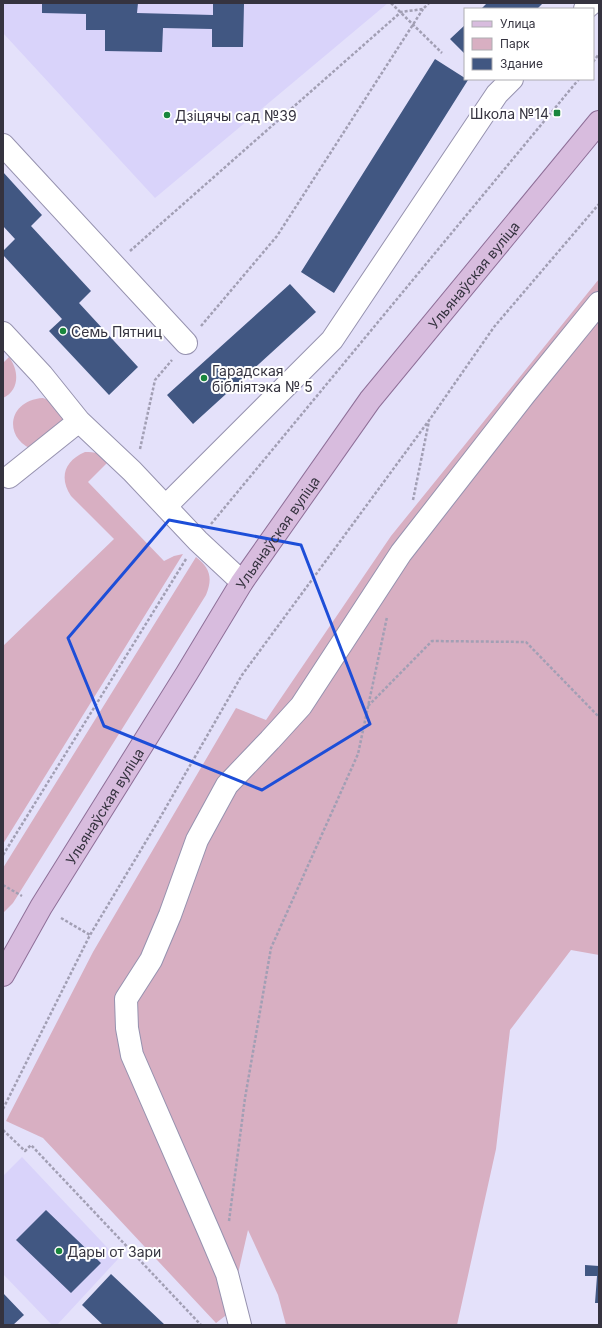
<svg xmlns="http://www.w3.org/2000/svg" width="602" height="1328" font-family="Inter,sans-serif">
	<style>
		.built { fill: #d9d3fa }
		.green { fill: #d8afc2 }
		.building { fill: #415782 }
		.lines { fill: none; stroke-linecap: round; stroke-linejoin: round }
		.minor-casing { stroke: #9692af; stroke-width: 24 }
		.major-casing { stroke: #8e6f98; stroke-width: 24 }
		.path { stroke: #a29fb4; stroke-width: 2.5; stroke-dasharray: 3 2; stroke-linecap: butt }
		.minor { stroke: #fff; stroke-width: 22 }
		.major { stroke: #d8bcde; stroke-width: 22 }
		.marked { fill: none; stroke: #1d4ed8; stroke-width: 3; stroke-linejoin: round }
		.poi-dot { fill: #19863d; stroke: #fff; stroke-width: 1.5 }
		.labels { text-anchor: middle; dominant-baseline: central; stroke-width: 4; stroke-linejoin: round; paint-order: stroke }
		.poi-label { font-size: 14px; fill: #35333f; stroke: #fff; text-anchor: start }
		.street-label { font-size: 14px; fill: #35333f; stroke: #fff }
	</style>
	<rect width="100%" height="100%" fill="#e4e1fa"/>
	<!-- built -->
	<path class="built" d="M3,3H388L155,198L3,33Z
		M22,1157L118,1259L57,1325H52L3,1274V1176Z"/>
	<!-- green -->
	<path class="green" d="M599,279V955L571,950L510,1030L496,1149L457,1325H286L278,1295L248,1230L229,1313L216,1323L43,1138L6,1121L93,952L236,708L266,720L391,536Z
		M9,357C19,370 20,390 3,398V363Z
		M43,398L51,401L66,421L36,451C2,440 7,400 43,398Z
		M85,452C95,452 101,453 110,460L88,482L164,561L174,556L183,554L3,844V646L114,539L71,496C59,478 64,461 85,452Z
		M196,557C210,568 213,578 206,595L13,903L3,913V868Z"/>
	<!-- building -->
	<path class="building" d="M42,3H138L137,13L213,15V4H244L243,47H212V29L163,28L162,52L105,51V30H86V14L42,13Z
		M487,3H543L537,9H481Z
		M465,25V54L450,39Z
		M435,59L468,80L334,293L301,272Z
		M3,172L42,215L31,226L91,291L79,303L138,367L109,395L49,331L62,319L3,255V251L15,239L3,226Z
		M290,284L316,312L193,424L167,395Z
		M46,1210L101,1263L71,1293L16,1240Z
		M585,1265L599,1266V1303H595L597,1276H585Z
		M111,1274L165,1325H103L82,1305Z
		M3,1293L24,1315L13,1325H3Z"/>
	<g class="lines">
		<defs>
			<path id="minor" d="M585,9L592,3
				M3,145L186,343
				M3,333L42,375L79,421L132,471L198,541L242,582
				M9,477L79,421
				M166,506L332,340L497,94L512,79
				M240,1325L227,1274L210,1234L132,1055L127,1028L126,999L151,960L170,915L197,840L227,785L270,740L301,706L401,553L525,394L599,303"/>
			<g id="major">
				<path id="s1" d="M3,975L41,907L187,673L242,582L370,400L599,122"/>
			</g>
		</defs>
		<!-- minor casing -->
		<use href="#minor" class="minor-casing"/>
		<!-- major casing -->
		<use href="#major" class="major-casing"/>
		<!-- path -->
		<path class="path" d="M391,3L442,53
			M593,62L599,54
			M130,251L401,12L423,9L429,3
			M201,326L277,236L423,9
			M140,449L155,380L172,360
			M413,500L429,421
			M211,524L579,79
			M368,706L432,641L526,642L599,717
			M3,855L186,559
			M3,885L22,896
			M61,918L90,935
			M3,1109L90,935L157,823L242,675L430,419L494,327L599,204
			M3,1130L25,1151L31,1145L201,1325
			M229,1221L245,1098L271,948L358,754L387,617"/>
		<!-- minor -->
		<use href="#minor" class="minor"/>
		<!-- major -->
		<use href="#major" class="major"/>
	</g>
	<!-- marked area -->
	<path class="marked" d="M169,520L301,545L370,724L262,790L104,726L68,638Z"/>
	<!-- markers -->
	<g class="poi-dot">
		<rect x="553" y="109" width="8" height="8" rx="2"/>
		<circle cx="167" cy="115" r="4"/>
		<circle cx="63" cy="331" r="4"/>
		<circle cx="204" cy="378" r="4"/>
		<circle cx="59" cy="1251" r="4"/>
	</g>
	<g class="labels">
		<!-- poi labels -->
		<g class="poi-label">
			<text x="549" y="113" text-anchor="end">Школа №14</text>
			<text x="175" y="115">Дзіцячы сад №39</text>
			<text x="71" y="331">Семь Пятниц</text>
			<text x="212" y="370">Гарадская<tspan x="212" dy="16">бібліятэка № 5</tspan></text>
			<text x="67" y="1251">Дары от Зари</text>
		</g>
		<!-- street labels -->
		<g class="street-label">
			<text stroke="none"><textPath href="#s1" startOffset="845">Ульянаўская вуліца</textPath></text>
			<text stroke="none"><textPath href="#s1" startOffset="521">Ульянаўская вуліца</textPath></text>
			<text stroke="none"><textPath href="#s1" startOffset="197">Ульянаўская вуліца</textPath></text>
		</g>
	</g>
	<!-- border -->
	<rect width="602" height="1328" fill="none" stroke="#35333f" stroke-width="8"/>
	<!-- legend -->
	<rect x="464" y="8" width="130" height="72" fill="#ffffff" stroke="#aeadb2"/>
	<rect x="472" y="21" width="20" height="6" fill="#d8bcde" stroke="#aeadb2"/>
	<text x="500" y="28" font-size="12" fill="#35333f">Улица</text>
	<rect x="472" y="38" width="20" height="12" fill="#d8afc2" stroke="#aeadb2"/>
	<text x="500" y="48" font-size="12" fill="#35333f">Парк</text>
	<rect x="472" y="58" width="20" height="12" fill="#415782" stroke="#aeadb2"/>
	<text x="500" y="68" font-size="12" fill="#35333f">Здание</text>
</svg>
